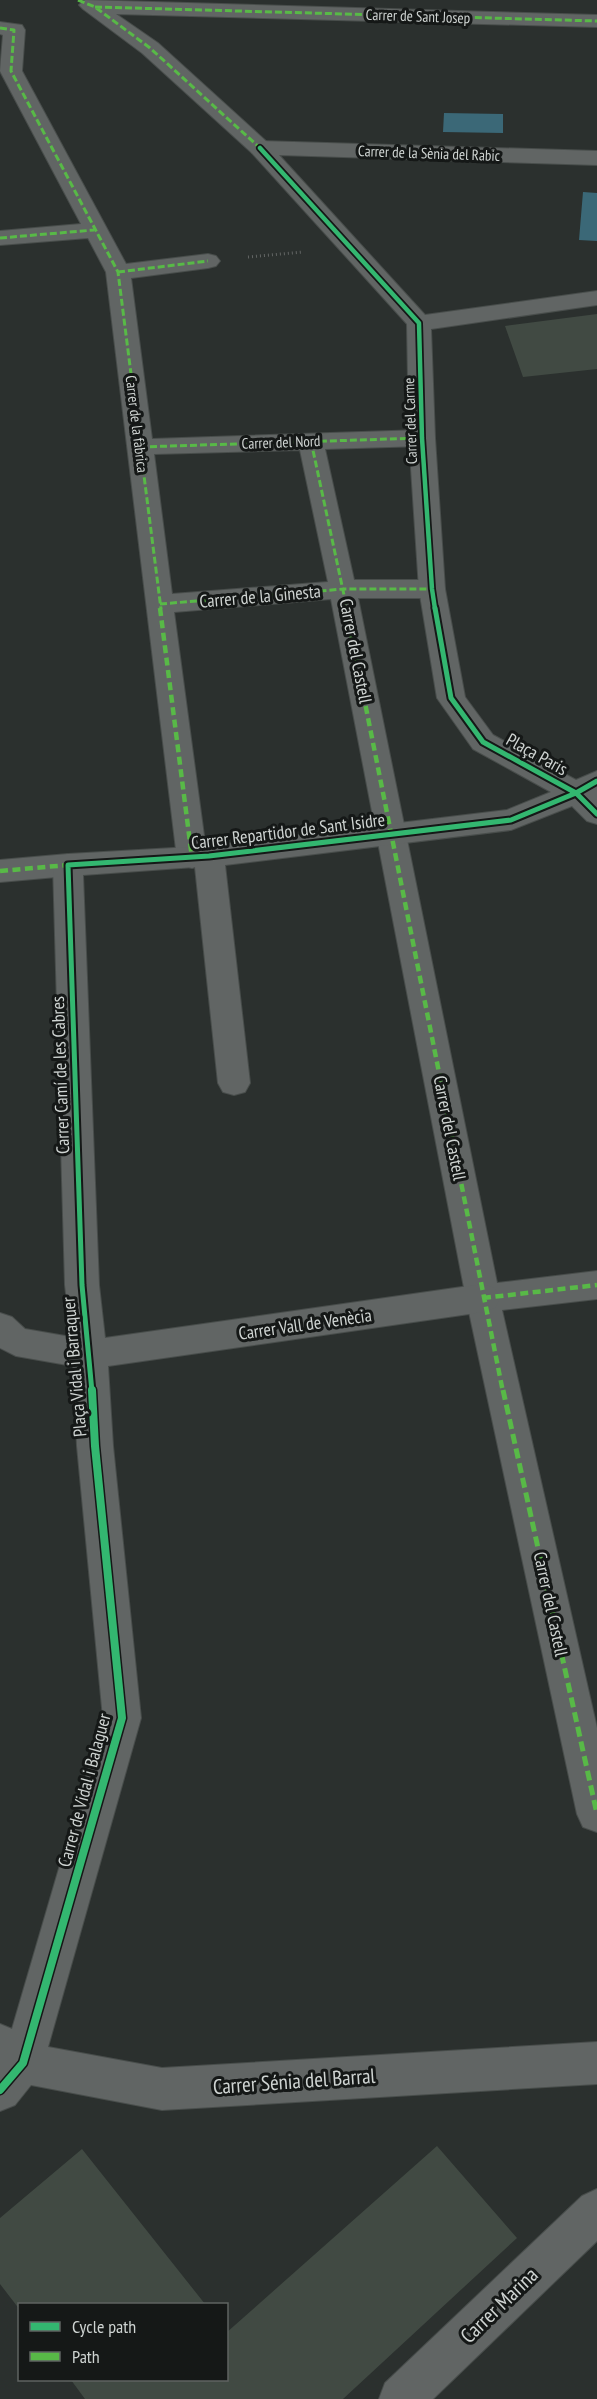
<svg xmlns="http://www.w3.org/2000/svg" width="597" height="2399" font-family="'PT Sans Narrow',sans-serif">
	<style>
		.water { fill: #3b6877 }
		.building { fill: #414a43 }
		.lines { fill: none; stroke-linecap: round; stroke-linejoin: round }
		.pedestrian-casing { stroke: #484d4b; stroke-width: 2 }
		.minor-casing { stroke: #484d4b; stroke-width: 2 }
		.path { stroke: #626564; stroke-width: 3; stroke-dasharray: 1 3; stroke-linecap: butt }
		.pedestrian { fill: #616564; fill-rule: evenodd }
		.minor { fill: #616564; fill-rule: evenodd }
		.quiet-far2 { stroke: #58b947; stroke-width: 3; stroke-dasharray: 7 3; stroke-linecap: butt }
		.quiet-far1 { stroke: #58b947; stroke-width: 4.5; stroke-dasharray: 8 4.5; stroke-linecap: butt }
		.quiet { stroke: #58b947; stroke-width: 5; stroke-dasharray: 10 5; stroke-linecap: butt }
		.cycleway-far2-casing { stroke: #151817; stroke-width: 8 }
		.cycleway-far1-casing { stroke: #151817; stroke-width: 9 }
		.cycleway-casing { stroke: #151817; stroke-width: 11 }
		.cycleway-far2 { stroke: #33b770; stroke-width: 4.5 }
		.cycleway-far1 { stroke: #33b770; stroke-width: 5 }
		.cycleway { stroke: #33b770; stroke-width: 8 }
		.labels { text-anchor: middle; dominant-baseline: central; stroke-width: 6; stroke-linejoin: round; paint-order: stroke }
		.far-street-label { font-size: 15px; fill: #cfd4d2; stroke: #151817 }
		.street-label { font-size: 18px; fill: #cfd4d2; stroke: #151817 }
		.near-street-label { font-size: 21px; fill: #cfd4d2; stroke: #151817 }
	</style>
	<rect width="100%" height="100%" fill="#2b302e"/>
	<!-- water -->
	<path class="water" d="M444,113L503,114V133L443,132Z
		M583,192L597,193V241L579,240Z"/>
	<!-- building -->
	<path class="building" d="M597,314V369L523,377L505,326Z
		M437,2146L517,2238L343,2399H85L71,2380H226V2333Z
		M82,2149L205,2304H20V2310L0,2284V2218Z"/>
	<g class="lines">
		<defs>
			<path id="pedestrian" d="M85,0L597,15V27L116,14L158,43L268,143L271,148L268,153L260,155L252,153L142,53L83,9L79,5Z
				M0,22L22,25L25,30L22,71L126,264L208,254L216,256L220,261L216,266L208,268L131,278L152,439L422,430L431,433L435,438L431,443L422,446L325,449L354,580H432L442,583L445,589L442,595L432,598H358L497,1283L597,1271V1299L502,1310L597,1728V1832L583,1827L577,1814L466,1298L331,599L174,612L207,858L202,865L192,868L182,865L177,858L106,272L88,238L0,245V231L81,224L0,71L3,35L0,34ZM300,450L328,582L172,594L154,454Z
				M68,854L78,858L83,865L78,872L68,876L0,882V860Z"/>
			<path id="minor" d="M260,141L597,151V165L279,155L425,315L597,291V305L431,329L435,438L445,589L465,697L493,735L576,780L597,771V824L587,821L572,806L511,830L225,865L250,1083L245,1092L234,1095L223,1092L218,1083L195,867L83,875L99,1285L105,1338L483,1284L495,1288L500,1298L495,1308L483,1312L108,1366L113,1446L141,1718L48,2047L162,2068L597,2042V2084L162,2110L31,2085L15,2105L0,2111V2024L12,2029L103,1718L77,1446L73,1366L16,1356L0,1348V1313L12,1317L25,1329L71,1337L65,1285L53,865L58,858L68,854L209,846L507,810L551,792L473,749L437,698L419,589L409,438L407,324L252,153L249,148L252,143Z
				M597,2189V2241L433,2399H379L385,2383L582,2196Z"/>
		</defs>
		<!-- pedestrian casing -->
		<use href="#pedestrian" class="pedestrian-casing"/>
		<!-- minor casing -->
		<use href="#minor" class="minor-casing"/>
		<!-- path -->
		<path class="path" d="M248,257L303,252"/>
		<!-- pedestrian -->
		<use href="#pedestrian" class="pedestrian"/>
		<!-- minor -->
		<use href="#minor" class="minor"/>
		<!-- quiet-far2 -->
		<path class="quiet-far2" d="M78,0L95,7L150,48L260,148
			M95,7L597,21
			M0,28L14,30L11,71L118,272L161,609
			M0,238L94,230
			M118,272L208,261
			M311,441L347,609
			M140,447L422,438
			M160,604L344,589H432"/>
		<!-- quiet-far1 -->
		<path class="quiet-far1" d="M160,608L192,858
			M346,608L503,1392
			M0,871L68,865
			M483,1298L597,1285"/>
		<!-- quiet -->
		<path class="quiet" d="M503,1390L597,1814"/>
		<defs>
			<path id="cycleway-far2" d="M260,148L419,323L422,438L432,589L435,609"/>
			<path id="cycleway-far1" d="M435,608L451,698L483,742L576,793L597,814
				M92,1392L82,1285L68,865L209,856L511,820L576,793L597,781"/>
			<path id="cycleway" d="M0,2090L23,2063L122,1718L95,1446L92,1390"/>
		</defs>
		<!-- cycleway-far2 casing -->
		<use href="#cycleway-far2" class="cycleway-far2-casing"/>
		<!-- cycleway-far1 casing -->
		<use href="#cycleway-far1" class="cycleway-far1-casing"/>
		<!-- cycleway casing -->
		<use href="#cycleway" class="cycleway-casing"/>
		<!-- cycleway-far2 -->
		<use href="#cycleway-far2" class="cycleway-far2"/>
		<!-- cycleway-far1 -->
		<use href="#cycleway-far1" class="cycleway-far1"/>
		<!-- cycleway -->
		<use href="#cycleway" class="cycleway"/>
	</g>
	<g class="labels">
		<!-- far-street labels -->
		<g class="far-street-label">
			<text transform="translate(418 16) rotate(2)">Carrer de Sant Josep</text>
			<text transform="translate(429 153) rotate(2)">Carrer de la Sènia del Rabic</text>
			<text transform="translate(410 421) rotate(-92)">Carrer del Carme</text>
			<text transform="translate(137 424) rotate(83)">Carrer de la fàbrica</text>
			<text transform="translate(281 442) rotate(-2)">Carrer del Nord</text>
		</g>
		<!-- street labels -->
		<g class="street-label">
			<text transform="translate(260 596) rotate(-5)">Carrer de la Ginesta</text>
			<text transform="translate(356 651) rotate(79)">Carrer del Castell</text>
			<text transform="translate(537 754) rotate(29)">Plaça Paris</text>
			<text transform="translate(288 831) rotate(-7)">Carrer Repartidor de Sant Isidre</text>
			<text transform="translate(60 1075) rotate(-92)">Carrer Camí de les Cabres</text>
			<text transform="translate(450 1128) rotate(79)">Carrer del Castell</text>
			<text transform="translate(305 1324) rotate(-8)">Carrer Vall de Venècia</text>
			<text transform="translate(74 1367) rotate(-95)">Plaça Vidal i Barraquer</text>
			<text transform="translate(551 1604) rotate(78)">Carrer del Castell</text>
			<text transform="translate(84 1790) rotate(-75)">Carrer de Vidal i Balaguer</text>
		</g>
		<!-- near-street labels -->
		<g class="near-street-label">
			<text transform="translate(294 2081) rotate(-4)">Carrer Sénia del Barral</text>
			<text transform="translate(499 2305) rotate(-44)">Carrer Marina</text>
		</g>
	</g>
	<!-- legend -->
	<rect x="18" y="2303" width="210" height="78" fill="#151817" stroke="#5f6362" stroke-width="1.5"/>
	<rect x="30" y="2322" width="30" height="9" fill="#33b770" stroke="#5f6362" stroke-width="1.5"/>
	<text x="72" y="2333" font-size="18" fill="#cfd4d2">Cycle path</text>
	<rect x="30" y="2352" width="30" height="9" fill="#58b947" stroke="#5f6362" stroke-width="1.5"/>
	<text x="72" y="2363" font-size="18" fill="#cfd4d2">Path</text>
</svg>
